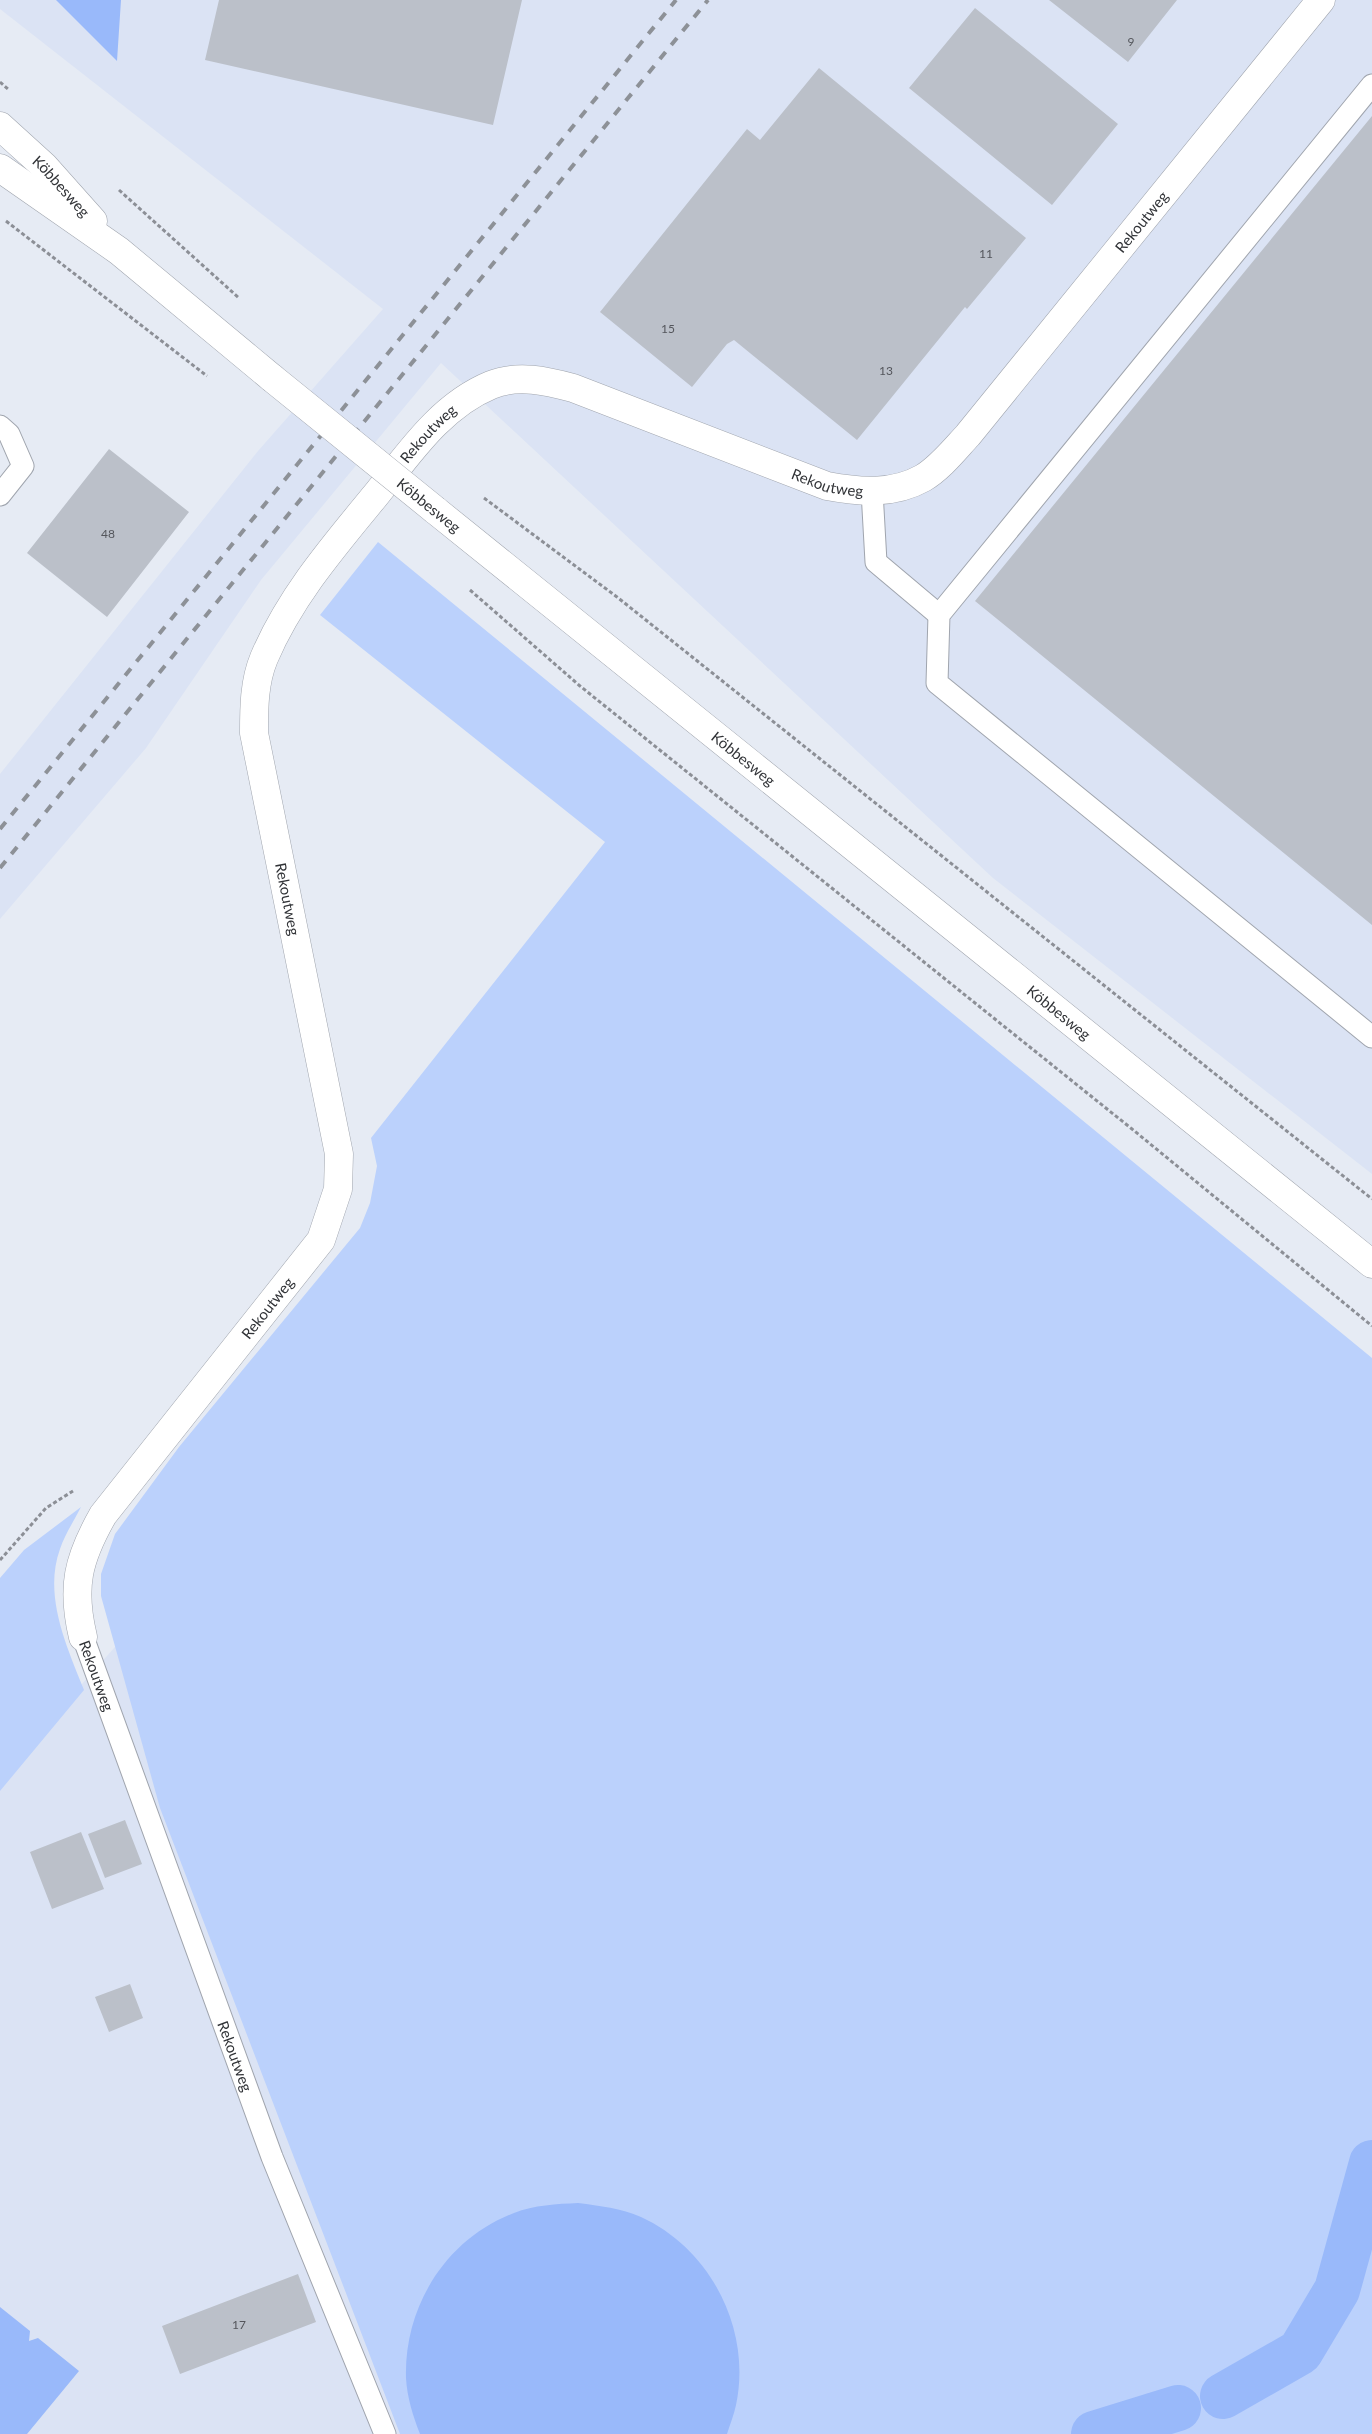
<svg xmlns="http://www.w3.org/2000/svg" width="1372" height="2434" font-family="Lato,sans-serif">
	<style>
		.built { fill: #dbe3f4 }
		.green { fill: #bbd1fc }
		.water { fill: #99b9fa }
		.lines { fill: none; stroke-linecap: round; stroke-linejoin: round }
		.canal { stroke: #99b9fa; stroke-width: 46 }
		.building { fill: #bbc0c9 }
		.lane-casing { stroke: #a0a5ae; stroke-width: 23 }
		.street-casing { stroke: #a0a5ae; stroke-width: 29 }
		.secondary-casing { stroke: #a0a5ae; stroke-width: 29 }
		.path { stroke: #8c8f96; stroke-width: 3; stroke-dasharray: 4 2.5; stroke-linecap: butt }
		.lane { stroke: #fff; stroke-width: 21 }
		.street { stroke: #fff; stroke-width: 28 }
		.secondary { stroke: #fff; stroke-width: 28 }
		.rail { stroke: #8d9197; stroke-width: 4; stroke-dasharray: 9 9; stroke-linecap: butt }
		.secondary-bridge-casing { stroke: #a0a5ae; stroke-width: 29; stroke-linecap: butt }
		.secondary-bridge { stroke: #fff; stroke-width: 28 }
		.labels { text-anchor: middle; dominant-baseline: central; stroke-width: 4.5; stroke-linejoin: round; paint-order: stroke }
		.number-label { font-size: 12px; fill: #54565c }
		.street-label { font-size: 15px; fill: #313337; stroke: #fff }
	</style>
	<rect width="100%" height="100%" fill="#e6ebf4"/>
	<!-- built -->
	<path class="built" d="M0,0H1372V1174L993,878L441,363L261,580L146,748L0,919V774L258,451L383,309L0,9Z
		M131,1629L1042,2434H0V1776Z"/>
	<!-- green -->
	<path class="green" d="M378,542L1372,1358V2434H400L160,1808L101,1596V1574L115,1534L179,1447L360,1228L370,1203L377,1166L371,1138L605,842L320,615Z
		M81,1507C74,1521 65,1534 60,1549C43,1596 67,1647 84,1690L0,1791V1578L24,1550Z"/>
	<!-- water -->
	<path class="water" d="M56,0H121L117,61Z
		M578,2203C600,2206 621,2208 641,2217C711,2249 752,2330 736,2405C734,2415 730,2424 727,2434H420C413,2416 407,2397 406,2378C404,2306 446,2239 514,2213C534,2205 557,2204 578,2203Z
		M0,2307L30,2331L29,2341L38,2338L79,2371L27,2434H0Z"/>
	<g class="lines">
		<!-- canal -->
		<path class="canal" d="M1223,2396L1300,2352L1337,2290L1372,2163
			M1094,2434L1178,2408"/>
	</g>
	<!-- building -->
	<path class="building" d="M219,0H522L493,125L205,60Z
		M1049,0H1177L1128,62Z
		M975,8L1118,124L1052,205L909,88Z
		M819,68L1026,238L967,309L965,307L857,440L734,340L727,344L692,387L600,312L747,129L760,140Z
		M1372,116V925L975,601Z
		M109,449L189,512L107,617L27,553Z
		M125,1820L142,1864L105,1878L88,1834Z
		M81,1832L104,1889L52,1909L30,1852Z
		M130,1984L143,2018L109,2032L95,1997Z
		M298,2274L316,2322L180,2374L162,2326Z"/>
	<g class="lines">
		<defs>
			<g id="lane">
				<path d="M1372,85L939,615L937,683L1372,1037"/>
				<path d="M0,426L9,434L23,466L0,495"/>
				<path d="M872,491L876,562L939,615"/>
				<path id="s1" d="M83,1637L272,2157L385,2434"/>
			</g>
			<g id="street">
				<path id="s2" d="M83,1637C71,1587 78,1559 103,1515L321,1240L338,1189L339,1154L254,733C254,708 254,682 264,658C290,597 333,547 375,496C408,455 440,406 491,385C518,374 547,381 573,388L827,486C859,492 893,495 923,478C940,468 955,449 968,435L1321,0"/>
			</g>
			<g id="secondary">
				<path id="s3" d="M0,126L44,166L93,221"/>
				<path d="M0,168L119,251L272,378"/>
				<path id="s4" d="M435,510L1372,1264"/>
			</g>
		</defs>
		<!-- lane casing -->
		<use href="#lane" class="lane-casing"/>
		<!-- street casing -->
		<use href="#street" class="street-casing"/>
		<!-- secondary casing -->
		<use href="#secondary" class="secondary-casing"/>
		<!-- path -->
		<path class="path" d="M0,82L9,90
			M119,190L239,298
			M6,221L207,376
			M484,498L617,597L1372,1199
			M470,590L580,686L1132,1129L1372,1326
			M0,1560L46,1508L73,1491"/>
		<!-- lane -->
		<use href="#lane" class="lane"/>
		<!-- street -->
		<use href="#street" class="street"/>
		<!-- secondary -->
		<use href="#secondary" class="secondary"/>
		<!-- rail -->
		<path class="rail" d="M0,829L676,0
			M0,868L708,0"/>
		<defs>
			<path id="secondary-bridge" d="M272,378L435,510"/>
		</defs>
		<!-- secondary-bridge casing -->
		<use href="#secondary-bridge" class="secondary-bridge-casing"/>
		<!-- secondary-bridge -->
		<use href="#secondary-bridge" class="secondary-bridge"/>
	</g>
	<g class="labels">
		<!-- number labels -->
		<g class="number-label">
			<text x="1131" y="41">9</text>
			<text x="986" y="253">11</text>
			<text x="668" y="328">15</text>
			<text x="886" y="370">13</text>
			<text x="108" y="533">48</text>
			<text x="239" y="2324">17</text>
		</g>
		<!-- street labels -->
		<g class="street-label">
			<text stroke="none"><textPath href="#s3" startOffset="86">Köbbesweg</textPath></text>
			<text stroke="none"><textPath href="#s2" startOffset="2224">Rekoutweg</textPath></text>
			<text stroke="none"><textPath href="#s2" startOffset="1352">Rekoutweg</textPath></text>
			<text stroke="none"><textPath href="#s2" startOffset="1788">Rekoutweg</textPath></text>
			<text transform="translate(429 505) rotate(39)">Köbbesweg</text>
			<text stroke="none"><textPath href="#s4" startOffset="396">Köbbesweg</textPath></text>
			<text transform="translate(288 899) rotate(79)">Rekoutweg</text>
			<text stroke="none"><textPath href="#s4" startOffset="801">Köbbesweg</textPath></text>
			<text stroke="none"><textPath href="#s2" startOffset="392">Rekoutweg</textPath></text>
			<text stroke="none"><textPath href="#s1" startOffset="41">Rekoutweg</textPath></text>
			<text stroke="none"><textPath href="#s1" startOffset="446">Rekoutweg</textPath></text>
		</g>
	</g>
</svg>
